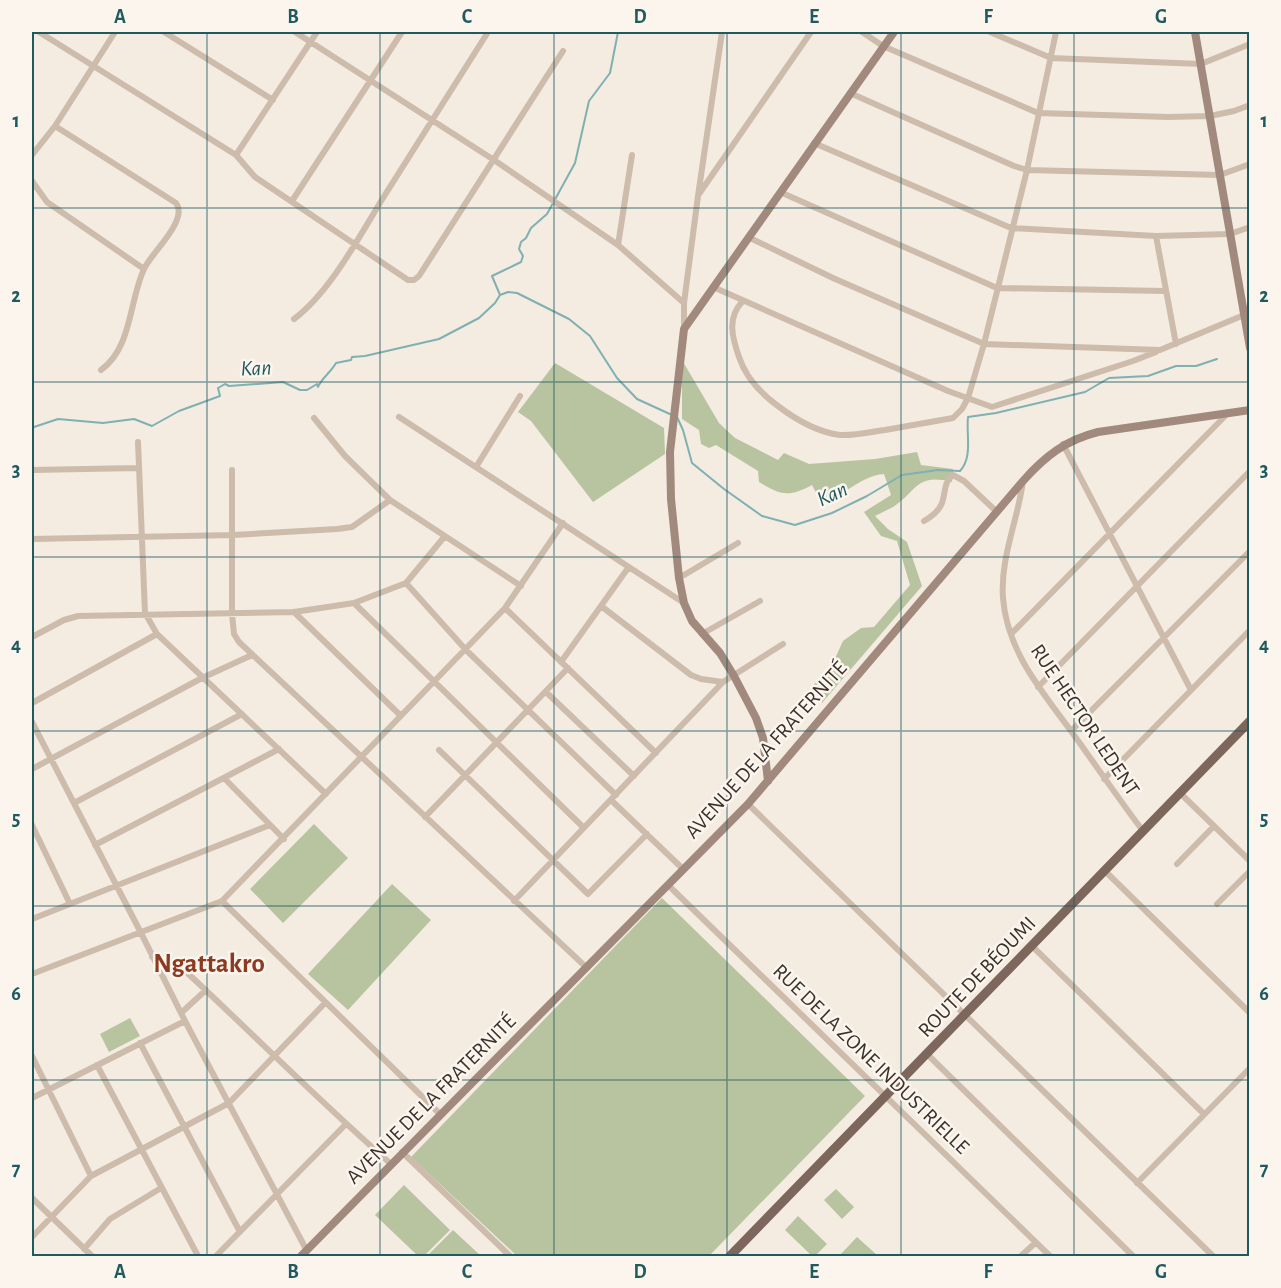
<svg xmlns="http://www.w3.org/2000/svg" width="1281" height="1288" font-family="'Alegreya Sans',sans-serif">
	<style>
		.green { fill: #b8c4a0 }
		.lines { fill: none; stroke-linecap: round; stroke-linejoin: round }
		.stream { stroke: #7fb0b2; stroke-width: 2 }
		.street { stroke: #cdbbac; stroke-width: 6 }
		.secondary { stroke: #a18a7d; stroke-width: 8 }
		.primary { stroke: #7d675c; stroke-width: 9 }
		.grid { fill: none; stroke: #1f5a5e; stroke-width: 1.5; stroke-opacity: 0.55 }
		.labels { text-anchor: middle; dominant-baseline: central; stroke-width: 5; stroke-linejoin: round; paint-order: stroke }
		.street-label { font-size: 21px; fill: #3b302b; stroke: #fbf5ee }
		.water-label { font-size: 22px; font-style: italic; fill: #1f5a5e; stroke: #fbf5ee }
		.district-label { font-size: 27px; font-weight: bold; fill: #8c3b22; stroke: #fbf5ee }
		.neatline { fill: none; stroke: #1f5a5e; stroke-width: 2 }
		.grid-label { font-size: 20px; text-anchor: middle; font-weight: bold; fill: #1f5a5e }
	</style>
	<rect width="100%" height="100%" fill="#f4ebe1"/>
	<!-- green -->
	<path class="green" d="M682,360L719,423L735,438L778,460L784,453L809,464L875,459L917,452L921,465L953,469L952,482C915,473 918,491 893,507C887,510 881,513 875,516L888,529L907,542L922,586L822,703L814,684L827,676L843,641L861,628L874,627L910,585L897,541L881,536L864,512L891,495L884,474C860,476 844,496 822,504L812,485C789,497 782,496 759,482L758,471L716,445L709,448L701,444L699,430L682,419Z
		M555,363L664,428L665,454L593,502L531,421L518,412Z
		M314,824L348,858L283,923L250,889Z
		M392,884L431,920L348,1010L308,974Z
		M662,898L865,1096L709,1256H517L411,1157Z
		M130,1018L140,1036L109,1052L100,1034Z
		M404,1185L450,1230L424,1256H418L375,1215Z
		M836,1189L854,1207L842,1219L824,1200Z
		M798,1216L827,1244L815,1256H812L785,1230Z
		M453,1230L481,1256H427Z
		M857,1237L878,1256H839Z"/>
	<g class="lines">
		<!-- stream -->
		<path class="stream" d="M500,295L508,292L517,293L569,319L590,336L617,378L637,399L672,415
			M677,417L683,430L692,463L724,489L762,516L795,525L832,513L867,496L902,475L938,470L960,471C973,457 966,435 968,417L996,413L1085,392L1109,378L1148,376L1176,366H1196L1217,359
			M32,429L34,427L58,419L103,423L134,419L152,426L179,411L220,396L218,388L225,384L229,386L283,382L300,390H307L317,384L318,387C321,379 331,372 336,363L351,360L352,357L365,356L439,339L479,318L495,303L500,295L492,276L521,262L523,256L519,249L521,242L526,238L531,228L547,214L575,163L589,101L610,73L618,32"/>
		<!-- street -->
		<path class="street" d="M39,32L236,155
			M164,32L273,100
			M295,32L494,160L618,245L684,303
			M317,32L236,155L255,177L408,280H414L419,276L563,51
			M862,32L883,46L1038,113L1168,117L1210,116L1234,111L1250,105
			M990,32L1051,58L1201,64L1250,44
			M850,93L1014,166L1027,170L1220,175L1250,164
			M55,126L176,203C189,220 151,253 144,269C129,301 132,348 101,370
			M814,143L1011,228L1156,236L1230,234L1250,227
			M32,155L55,126L115,32
			M32,181L47,202L144,269
			M780,192L997,288L1165,291
			M699,194L811,32
			M292,201L402,32
			M1156,236L1176,344
			M748,237L833,278L984,344L1160,350L1244,315
			M618,245L632,155
			M713,287L948,391L992,407L1133,361L1156,352
			M742,302C727,318 732,337 739,357C746,378 760,393 778,406C795,419 817,432 840,435C855,436 870,432 885,430C908,426 930,422 953,418L962,409L968,398L984,344L1027,170L1056,32
			M294,319C330,292 359,237 383,198C418,142 453,87 488,32
			M684,329V303L698,196L722,32
			M399,417L684,603
			M314,418L345,456L390,500L521,586
			M138,442L145,613L157,634L326,794
			M1063,444L1191,690
			M476,467L520,396
			M32,470L139,468
			M232,470V614L234,634L239,642L587,968
			M1023,481C1018,520 1000,558 1003,598C1007,651 1041,690 1071,731C1095,764 1118,798 1143,831
			M924,521C931,517 939,511 942,503C946,492 943,483 953,475L964,481L997,512
			M32,539L233,535L337,529L352,527L390,500
			M679,578L738,543
			M406,583L466,650L616,795
			M354,603L584,828
			M601,606L691,675L701,679L723,682
			M505,608L656,753
			M294,612L401,716
			M702,634L760,601
			M1011,634L1228,413
			M32,637L64,620L78,616L294,612L354,603L406,583L445,536
			M561,662L628,568
			M1038,687L1250,471
			M546,692L634,776
			M32,703L157,634
			M32,722L141,933L185,1021L307,1251
			M1071,731L1250,551
			M439,750L588,894L647,834
			M32,769L202,678L252,655
			M224,778L284,839
			M1104,779L1250,630
			M1180,793L1250,861
			M611,800L683,869
			M74,803L242,714
			M748,804L1213,1256
			M425,817L568,668
			M32,825L70,904
			M95,845L279,749
			M1177,864L1214,826
			M1104,870L1250,1013
			M668,885L1050,1256
			M222,901L440,1114
			M514,901L723,682L783,644
			M1217,904L1250,871
			M32,919L270,825
			M1032,946L1204,1114
			M152,957L171,960L181,967C251,1032 319,1101 391,1164
			M32,974L222,901L505,608L563,523
			M181,1013L206,990
			M140,1043L240,1232
			M927,1054L1133,1256
			M32,1056L91,1176
			M97,1065L198,1256
			M32,1098L185,1021
			M402,1152L510,1256
			M1137,1183L1250,1068
			M32,1198L92,1256
			M32,1237L91,1176L229,1103L325,1003
			M84,1249L110,1219L161,1188
			M216,1256L346,1124
			M1021,1256L1035,1243"/>
		<!-- secondary -->
		<path class="secondary" d="M1195,32L1250,348
			M768,781L763,738L756,718L734,676L720,653L692,621L684,603L679,578L671,499L670,452L684,329L894,32
			M301,1256L748,804L1023,481C1045,456 1066,440 1098,432L1250,410"/>
		<!-- primary -->
		<path class="primary" d="M730,1256L1250,721"/>
	</g>
	<!-- grid -->
	<path class="grid" d="M207,32V1256M380,32V1256M554,32V1256M727,32V1256M901,32V1256M1074,32V1256M32,208H1250M32,382H1250M32,557H1250M32,731H1250M32,906H1250M32,1080H1250"/>
	<g class="labels">
		<!-- street labels -->
		<g class="street-label">
			<text transform="translate(1085 720) rotate(56)">RUE HECTOR LEDENT</text>
			<text transform="translate(766 750) rotate(-48)">AVENUE DE LA FRATERNITÉ</text>
			<text transform="translate(977 977) rotate(-46)">ROUTE DE BÉOUMI</text>
			<text transform="translate(871 1059) rotate(44)">RUE DE LA ZONE INDUSTRIELLE</text>
			<text transform="translate(431 1099) rotate(-45)">AVENUE DE LA FRATERNITÉ</text>
		</g>
		<!-- water labels -->
		<g class="water-label">
			<text transform="translate(256 368) rotate(-2)">Kan</text>
			<text transform="translate(832 494) rotate(-25)">Kan</text>
		</g>
		<!-- district labels -->
		<g class="district-label">
			<text x="209" y="963">Ngattakro</text>
		</g>
	</g>
	<!-- border -->
	<rect width="1281" height="1288" fill="none" stroke="#fbf5ee" stroke-width="66"/>
	<rect x="33" y="33" width="1215" height="1222" class="neatline"/>
	<g class="grid-label">
		<text x="120" y="23">A</text>
		<text x="293" y="23">B</text>
		<text x="467" y="23">C</text>
		<text x="640" y="23">D</text>
		<text x="814" y="23">E</text>
		<text x="988" y="23">F</text>
		<text x="1161" y="23">G</text>
		<text x="16" y="127">1</text>
		<text x="1264" y="127">1</text>
		<text x="16" y="302">2</text>
		<text x="1264" y="302">2</text>
		<text x="16" y="476">3</text>
		<text x="1264" y="476">3</text>
		<text x="16" y="651">4</text>
		<text x="1264" y="651">4</text>
		<text x="16" y="825">5</text>
		<text x="1264" y="825">5</text>
		<text x="16" y="1000">6</text>
		<text x="1264" y="1000">6</text>
		<text x="16" y="1175">7</text>
		<text x="1264" y="1175">7</text>
		<text x="120" y="1278">A</text>
		<text x="293" y="1278">B</text>
		<text x="467" y="1278">C</text>
		<text x="640" y="1278">D</text>
		<text x="814" y="1278">E</text>
		<text x="988" y="1278">F</text>
		<text x="1161" y="1278">G</text>
	</g>
</svg>
